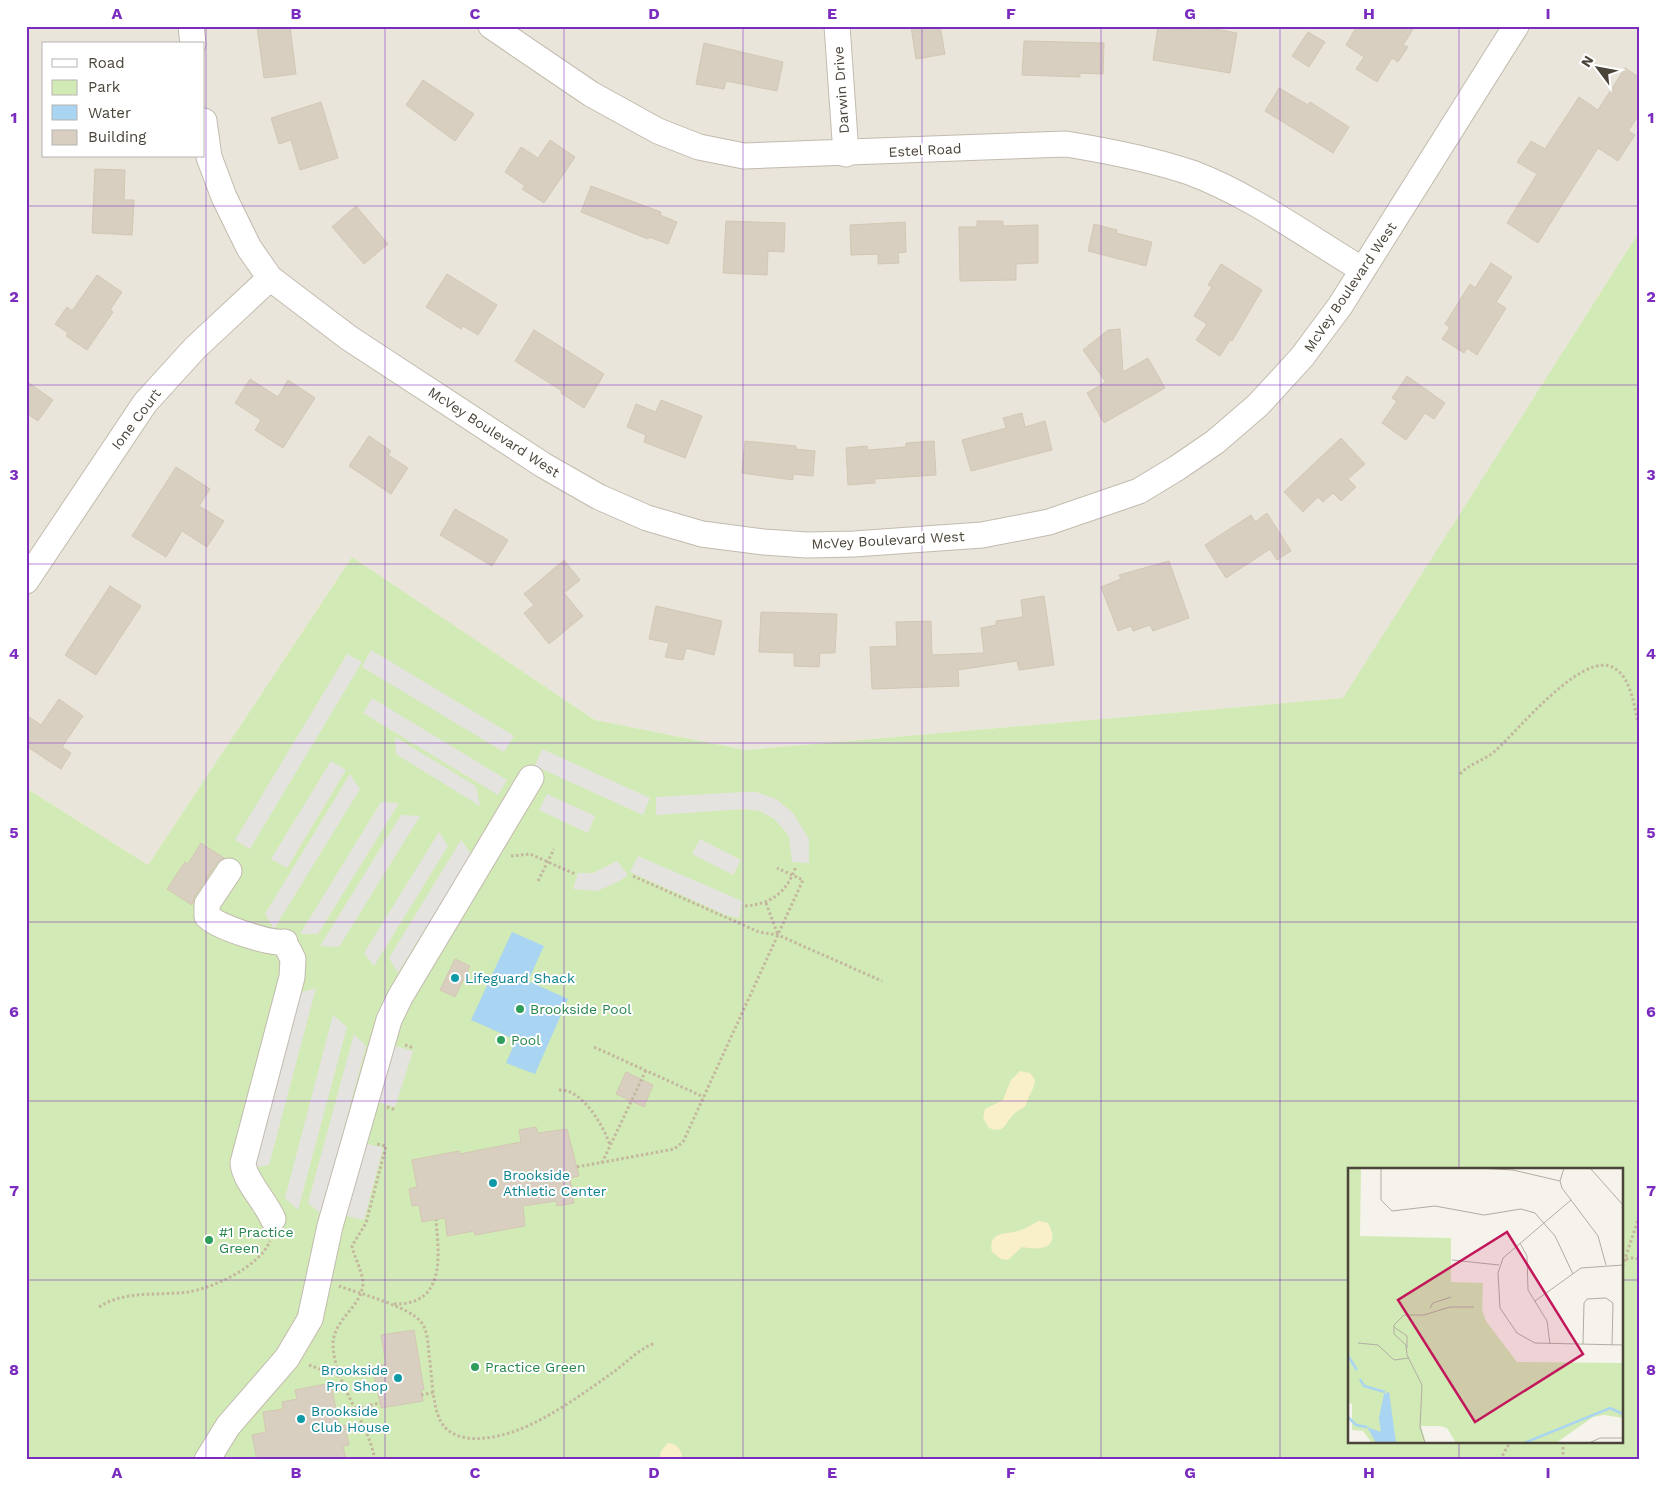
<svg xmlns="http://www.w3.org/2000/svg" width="1665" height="1486" font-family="'Work Sans',sans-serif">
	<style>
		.residential { fill: #eae5da; fill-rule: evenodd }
		.green { fill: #d2eab5; fill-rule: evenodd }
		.sand { fill: #f9efc9 }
		.parking { fill: #e5e3e0 }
		.water { fill: #a9d4f2 }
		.building { fill: #d8cfc1; stroke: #d3c7b4 }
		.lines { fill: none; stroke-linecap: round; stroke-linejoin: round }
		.minor-casing { stroke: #c2bbae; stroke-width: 27 }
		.path { stroke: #c4b79f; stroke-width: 3; stroke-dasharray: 2.5 2.5; stroke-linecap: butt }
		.minor { stroke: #fff; stroke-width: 25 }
		.grid { fill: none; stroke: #7b2cbf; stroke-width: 1; stroke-opacity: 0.55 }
		.culture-dot { fill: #0f9aa8; stroke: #fff; stroke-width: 2 }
		.leisure-dot { fill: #2e9e5b; stroke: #fff; stroke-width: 2 }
		.labels { text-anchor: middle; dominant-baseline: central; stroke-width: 4; stroke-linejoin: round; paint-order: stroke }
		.street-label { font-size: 14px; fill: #4b4439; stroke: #fff }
		.culture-label { font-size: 14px; fill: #0d838f; stroke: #fff; text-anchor: start }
		.leisure-label { font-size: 14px; fill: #27864d; stroke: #fff; text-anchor: start }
		.inset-river { fill: none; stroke: #a9d4f2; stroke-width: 2.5 }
		.inset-road { fill: none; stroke: #b2ada4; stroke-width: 1 }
		.view { fill: #c2185b; fill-opacity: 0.15; stroke: #c2185b; stroke-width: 2.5 }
		.inset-edge { fill: none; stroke: #4b4439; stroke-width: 2.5 }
		.neatline { fill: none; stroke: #7b2cbf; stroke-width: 2 }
		.grid-label { font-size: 16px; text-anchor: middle; font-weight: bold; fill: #7b2cbf }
	</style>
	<rect width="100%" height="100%" fill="#f6f3ec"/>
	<!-- residential -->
	<path class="residential" d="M26,26H1639V232L1344,698L746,750L595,720L352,557L148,865L26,788ZM44,44H204V156H44Z"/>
	<!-- green -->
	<path class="green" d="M1639,232V1460H26V788L148,865L352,557L595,720L746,750L1343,698ZM1349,1170H1621V1442H1349Z"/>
	<!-- sand -->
	<path class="sand" d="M1020,1071L1030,1073L1035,1080C1034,1091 1028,1095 1026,1105C1022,1110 1017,1110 1013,1115C1005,1124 1004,1134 989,1128L983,1118L985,1109L1003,1100L1011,1080Z
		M1039,1221L1048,1223C1062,1248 1040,1251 1022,1247L1008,1260L1001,1259L992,1252C987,1230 1009,1235 1021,1230C1028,1228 1033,1223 1039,1221Z
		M668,1443C676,1443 680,1448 682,1455L680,1460H659L661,1451Z"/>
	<!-- parking -->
	<path class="parking" d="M371,650L514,736L504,752L362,667Z
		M347,654L362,662L250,849L235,840Z
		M372,698L507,780L498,795L363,713Z
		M395,737L476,786L480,806L396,754Z
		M542,749L650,798L643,815L535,766Z
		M331,761L346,770L287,868L271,859Z
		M350,774L360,789L274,929L265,914Z
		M744,792H756L776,799L793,813L809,839V863L792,862L789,837L784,830L774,819L760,811L745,809L656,815V797Z
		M547,794L595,816L588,833L539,810Z
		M381,802L399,803L318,934H300Z
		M401,815L420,816L339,947L320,946Z
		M439,832L448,846L374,966L364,953Z
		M700,839L741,860L733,875L692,854Z
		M461,840L471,854L398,973L389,958Z
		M638,856L742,901L739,918L726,915L630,872Z
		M617,861L628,875L618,882L597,891L573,889L578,873H593Z
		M316,988L269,1165L251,1168L299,993Z
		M333,1015L347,1027L298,1210L285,1198Z
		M354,1034L366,1046L321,1214L308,1203Z
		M395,1046L413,1051L395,1107L378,1102Z
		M365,1143L383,1148L364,1220L346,1216Z"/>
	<!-- water -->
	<path class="water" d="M512,932L544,946L528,981L568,999L535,1074L506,1063L516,1040L471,1020Z"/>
	<!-- building -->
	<path class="building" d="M257,26H290L296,74L264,78Z
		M911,26H940L945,54L916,59Z
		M1158,26L1184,30L1185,26H1199L1237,33L1230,73L1153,60Z
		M1357,26H1415L1403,45L1408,47L1398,62L1392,58L1377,82L1356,69L1364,57L1346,45Z
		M1308,32L1325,42L1309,67L1292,56Z
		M1024,41L1104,43L1103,74L1080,73V77L1022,75Z
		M704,43L783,62L777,91L726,81L724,89L696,84Z
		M1625,68L1639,77V115L1628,131L1635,135L1618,161L1598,148L1538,243L1507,223L1537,174L1517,162L1531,141L1545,149L1579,97L1598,110Z
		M423,80L474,114L455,141L406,105Z
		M1279,88L1308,105L1310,102L1349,127L1333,153L1265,111Z
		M321,102L338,158L300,170L291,140L279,144L271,118Z
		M550,140L575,157L544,203L522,189L525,186L505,172L521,147L538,158Z
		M95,169L125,170L124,200H134L132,235L92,233Z
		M591,186L661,212L660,215L677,222L668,244L649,237L648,239L581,212Z
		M356,206L388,244L364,264L332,227Z
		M726,221L785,223L784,252L768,251L767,275L723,273Z
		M977,221H1003V226L1038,225V263L1016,264V280L960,281L959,227H977Z
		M905,222L906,252L898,253L899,263L878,264V254L851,255L850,225Z
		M1094,224L1117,230L1116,233L1152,242L1146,266L1088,251Z
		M1491,263L1512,277L1496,302L1506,308L1477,355L1467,348L1464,353L1442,339L1450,327L1445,324L1470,284L1475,288Z
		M1221,264L1262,290L1232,341L1230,340L1220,356L1196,340L1207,324L1194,316L1212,287L1208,285Z
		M447,274L497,305L478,335L463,326L461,329L426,307Z
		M97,275L122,292L110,310L113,312L87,350L66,336L68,333L55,324L67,307L72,311Z
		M1120,329L1123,372L1148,358L1165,388L1104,423L1087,393L1106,382L1083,350L1108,330Z
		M534,330L604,374L584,408L561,393L562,391L515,361Z
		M1407,376L1445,403L1434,419L1425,413L1406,440L1382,423L1397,401L1392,398Z
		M250,379L278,397L288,380L315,398L283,448L255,430L261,420L235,403Z
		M26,381L53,400L38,421L26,413Z
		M661,400L702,416L685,458L644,442L646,435L627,427L636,404L656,412Z
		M1022,413L1025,427L1045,421L1052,450L971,471L962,440L1006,428L1003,418Z
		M369,436L391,451L388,455L408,468L391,494L349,466Z
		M1341,438L1365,464L1348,479L1356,487L1341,501L1333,493L1323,502L1318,497L1303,512L1284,492Z
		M745,441L796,446V449L815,451L813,476L793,474V480L742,473Z
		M934,441L936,475L875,479V483L848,485L846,448L867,446L868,450L906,447V443Z
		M176,467L210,489L199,506L224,521L207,547L182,531L166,557L132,536Z
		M455,509L508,540L492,566L440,535Z
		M1267,513L1291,551L1277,560L1270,549L1226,578L1205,545L1251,515L1255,522Z
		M564,560L580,580L564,593L583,616L549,644L524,613L534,605L524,594Z
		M1169,561L1189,618L1153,631L1150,625L1133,631L1131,626L1118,631L1101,587L1121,579L1119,575Z
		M110,586L141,606L96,675L65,655Z
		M1044,596L1054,665L1019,670L1017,661L958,670L959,686L872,689L870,647L897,646L896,622L931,621L932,655L984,653L981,628L996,625V621L1023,617L1021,600Z
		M656,606L722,621L714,655L686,648L683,660L665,657L669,643L649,639Z
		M761,612L837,614L835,653H820L819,667L794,666V653L759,652Z
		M59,699L83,716L62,747L71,753L61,769L26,746V715L41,725Z
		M201,843L224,858L217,863L195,896L192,905L167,889L185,862L188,864Z
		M455,959L470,966L455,997L440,990Z
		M626,1072L653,1085L644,1107L616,1094Z
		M536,1127L538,1133L567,1129L579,1176L570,1178L574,1203L557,1206L556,1201L523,1206L525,1226L475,1235L474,1231L447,1236L445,1218L422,1222L419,1205L412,1206L409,1189L417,1187L412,1160L459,1151V1154L521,1142L519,1130Z
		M414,1330L424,1390H421L423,1401L381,1408L372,1367L386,1364L381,1335Z
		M331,1383L339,1426L345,1425L349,1445L343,1446L346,1460H257L252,1435L266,1432L263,1412L283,1409L282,1402L297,1399L295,1390Z"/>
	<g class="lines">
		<defs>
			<path id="minor" d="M191,26L193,44
				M491,26L591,94L658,131L699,147L744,156L1066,144C1109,151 1151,159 1192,173C1251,195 1309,238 1363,270
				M837,26L846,154
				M204,121L209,157L224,197L249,248L270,278L349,338L543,465L599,497L647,518L702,534L764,542L807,545L854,544L982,535L1049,522L1139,491L1177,468L1215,442L1258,405L1302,357L1340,306L1516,26
				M26,581L145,403L195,348L270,278
				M229,871L207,904V916C217,927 270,944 285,942
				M273,1219C266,1202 244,1180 243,1163L292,977L293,959L288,949
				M207,1460L228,1426L287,1358L310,1319L330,1226L389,1020L400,997L531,778"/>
		</defs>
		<!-- minor casing -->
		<use href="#minor" class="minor-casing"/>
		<!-- path -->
		<path class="path" d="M1460,774C1470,763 1484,761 1495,751C1517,732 1583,649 1614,668C1632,678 1634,708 1639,726
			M511,856L530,854L575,874
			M633,876L759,932L778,935L882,981
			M538,881L554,849
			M766,903L778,935
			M745,906C772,904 787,892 796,866
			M405,1045L414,1048
			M594,1047L704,1097
			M559,1090C582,1088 604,1127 610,1145
			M387,1107L396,1110
			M602,1163L646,1070
			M577,1167L674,1149L683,1142L803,880L777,868
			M1621,1260L1632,1258L1639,1259
			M1621,1271L1639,1217
			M339,1286C358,1293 410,1307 421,1322C428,1331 428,1344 429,1355C432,1373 432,1406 441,1422C455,1446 493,1439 515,1431C549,1419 585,1392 615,1371C628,1361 639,1349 655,1343
			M394,1304C446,1305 439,1256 436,1220
			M99,1307C125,1290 157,1296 188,1292C214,1288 260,1266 270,1241
			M309,1365L341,1377
			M421,1395L435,1392
			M336,1413L380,1403
			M346,1430L364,1426
			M1563,1442V1460
			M375,1460C368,1421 335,1385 333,1346C332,1319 363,1307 363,1282C362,1270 354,1257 352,1246L366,1223L386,1146L377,1144
			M1500,1460L1510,1442"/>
		<!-- minor -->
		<use href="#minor" class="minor"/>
	</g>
	<!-- grid -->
	<path class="grid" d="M206,26V1460M385,26V1460M564,26V1460M743,26V1460M922,26V1460M1101,26V1460M1280,26V1460M1459,26V1170M26,206H1639M26,385H1639M26,564H1639M26,743H1639M26,922H1639M26,1101H1639M26,1280H1349M1621,1280H1639M1459,1442V1460"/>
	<!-- markers -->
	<g class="culture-dot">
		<circle cx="455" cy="978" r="5"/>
		<circle cx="493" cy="1183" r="5"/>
		<circle cx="398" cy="1378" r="5"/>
		<circle cx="301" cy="1419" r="5"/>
	</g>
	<g class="leisure-dot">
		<circle cx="520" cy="1009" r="5"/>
		<circle cx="501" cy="1040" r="5"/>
		<circle cx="209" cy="1240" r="5"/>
		<circle cx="475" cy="1367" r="5"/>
	</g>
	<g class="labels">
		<!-- street labels -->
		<g class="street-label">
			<text transform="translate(841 90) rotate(-94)">Darwin Drive</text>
			<text transform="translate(925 150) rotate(-3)">Estel Road</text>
			<text transform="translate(1350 287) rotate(-56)">McVey Boulevard West</text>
			<text transform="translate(136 419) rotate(-53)">Ione Court</text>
			<text transform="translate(494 432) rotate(33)">McVey Boulevard West</text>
			<text transform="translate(888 540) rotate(-3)">McVey Boulevard West</text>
		</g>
		<!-- culture labels -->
		<g class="culture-label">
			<text x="465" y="978">Lifeguard Shack</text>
			<text x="503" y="1175">Brookside<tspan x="503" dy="16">Athletic Center</tspan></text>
			<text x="388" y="1370" text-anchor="end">Brookside<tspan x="388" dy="16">Pro Shop</tspan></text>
			<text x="311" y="1411">Brookside<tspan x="311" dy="16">Club House</tspan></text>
		</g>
		<!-- leisure labels -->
		<g class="leisure-label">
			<text x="530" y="1009">Brookside Pool</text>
			<text x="511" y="1040">Pool</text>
			<text x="219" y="1232">#1 Practice<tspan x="219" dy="16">Green</tspan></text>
			<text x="485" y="1367">Practice Green</text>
		</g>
	</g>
	<!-- overview -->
	<g transform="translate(1348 1168)">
		<rect width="275" height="275" fill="#f6f3ec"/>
		<path d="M0,0H13L12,68L103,70V114L135,115L134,141L138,153L169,194L275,195V250L256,247L245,249L208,275H108L99,260L92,258H73L78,275H24L15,263L4,262V236L0,234Z" fill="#d2eab5"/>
		<path d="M41,224L48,275H28L19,259L33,264L31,250L36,226Z" fill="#a9d4f2"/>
		<path class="inset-river" d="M0,188L9,202M12,211L16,218L37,224M0,249L8,257L19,259M176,275L262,240L275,246"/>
		<path class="inset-road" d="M33,0V32L44,43L87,38L136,47L173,41L187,45L207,68L225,106M130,0L165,2L212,13M216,0L212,13L214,20L250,68L258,97M242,0L275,37M223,32L155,90L150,105L152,140L169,165L187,175L275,177M172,75L179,88L180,122L199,153L202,176M104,92L151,97M187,133L233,100L275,97M82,140L85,135L103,129M46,159L59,168V180M10,175L30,177L46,192L61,190M235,176L236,135L239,131L258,130L265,135L264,177M77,275L72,259L74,217L59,187L58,177L46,166V157L56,147H76L102,139H126M241,275L252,270H275"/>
		<path class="view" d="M159,64L235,186L127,254L50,132Z"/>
		<rect width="275" height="275" class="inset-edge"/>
	</g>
	<!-- border -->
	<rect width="1665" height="1486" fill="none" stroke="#ffffff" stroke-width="55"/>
	<!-- legend -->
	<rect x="42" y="42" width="162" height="115" fill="#ffffff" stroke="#b7b4b0"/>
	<rect x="52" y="59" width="25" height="8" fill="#ffffff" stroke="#b7b4b0"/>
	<text x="88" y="68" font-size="15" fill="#4b4439">Road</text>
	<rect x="52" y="80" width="25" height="15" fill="#d2eab5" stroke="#b7b4b0"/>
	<text x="88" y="92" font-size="15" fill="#4b4439">Park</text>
	<rect x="52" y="105" width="25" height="15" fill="#a9d4f2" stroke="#b7b4b0"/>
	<text x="88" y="118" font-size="15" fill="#4b4439">Water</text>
	<rect x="52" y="130" width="25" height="15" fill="#d8cfc1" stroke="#b7b4b0"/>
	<text x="88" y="142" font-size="15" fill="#4b4439">Building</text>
	<!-- north arrow -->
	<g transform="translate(1598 68) rotate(302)" stroke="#ffffff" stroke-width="4" paint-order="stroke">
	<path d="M0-4L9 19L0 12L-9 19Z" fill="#4b4439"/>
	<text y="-8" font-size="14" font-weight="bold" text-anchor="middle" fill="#4b4439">N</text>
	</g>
	<rect x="28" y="28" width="1610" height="1430" class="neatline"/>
	<g class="grid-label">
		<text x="117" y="19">A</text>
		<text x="296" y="19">B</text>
		<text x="475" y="19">C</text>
		<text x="654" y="19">D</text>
		<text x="832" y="19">E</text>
		<text x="1011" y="19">F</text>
		<text x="1190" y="19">G</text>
		<text x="1369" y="19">H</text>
		<text x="1548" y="19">I</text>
		<text x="14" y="123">1</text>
		<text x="1651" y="123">1</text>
		<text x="14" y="302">2</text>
		<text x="1651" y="302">2</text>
		<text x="14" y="480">3</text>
		<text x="1651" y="480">3</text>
		<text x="14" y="659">4</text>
		<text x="1651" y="659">4</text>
		<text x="14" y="838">5</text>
		<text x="1651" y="838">5</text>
		<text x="14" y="1017">6</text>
		<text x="1651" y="1017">6</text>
		<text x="14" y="1196">7</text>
		<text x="1651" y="1196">7</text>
		<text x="14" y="1375">8</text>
		<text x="1651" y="1375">8</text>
		<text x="117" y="1478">A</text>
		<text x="296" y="1478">B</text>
		<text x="475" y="1478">C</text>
		<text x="654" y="1478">D</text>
		<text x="832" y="1478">E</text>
		<text x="1011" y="1478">F</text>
		<text x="1190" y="1478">G</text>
		<text x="1369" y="1478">H</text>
		<text x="1548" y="1478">I</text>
	</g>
</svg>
